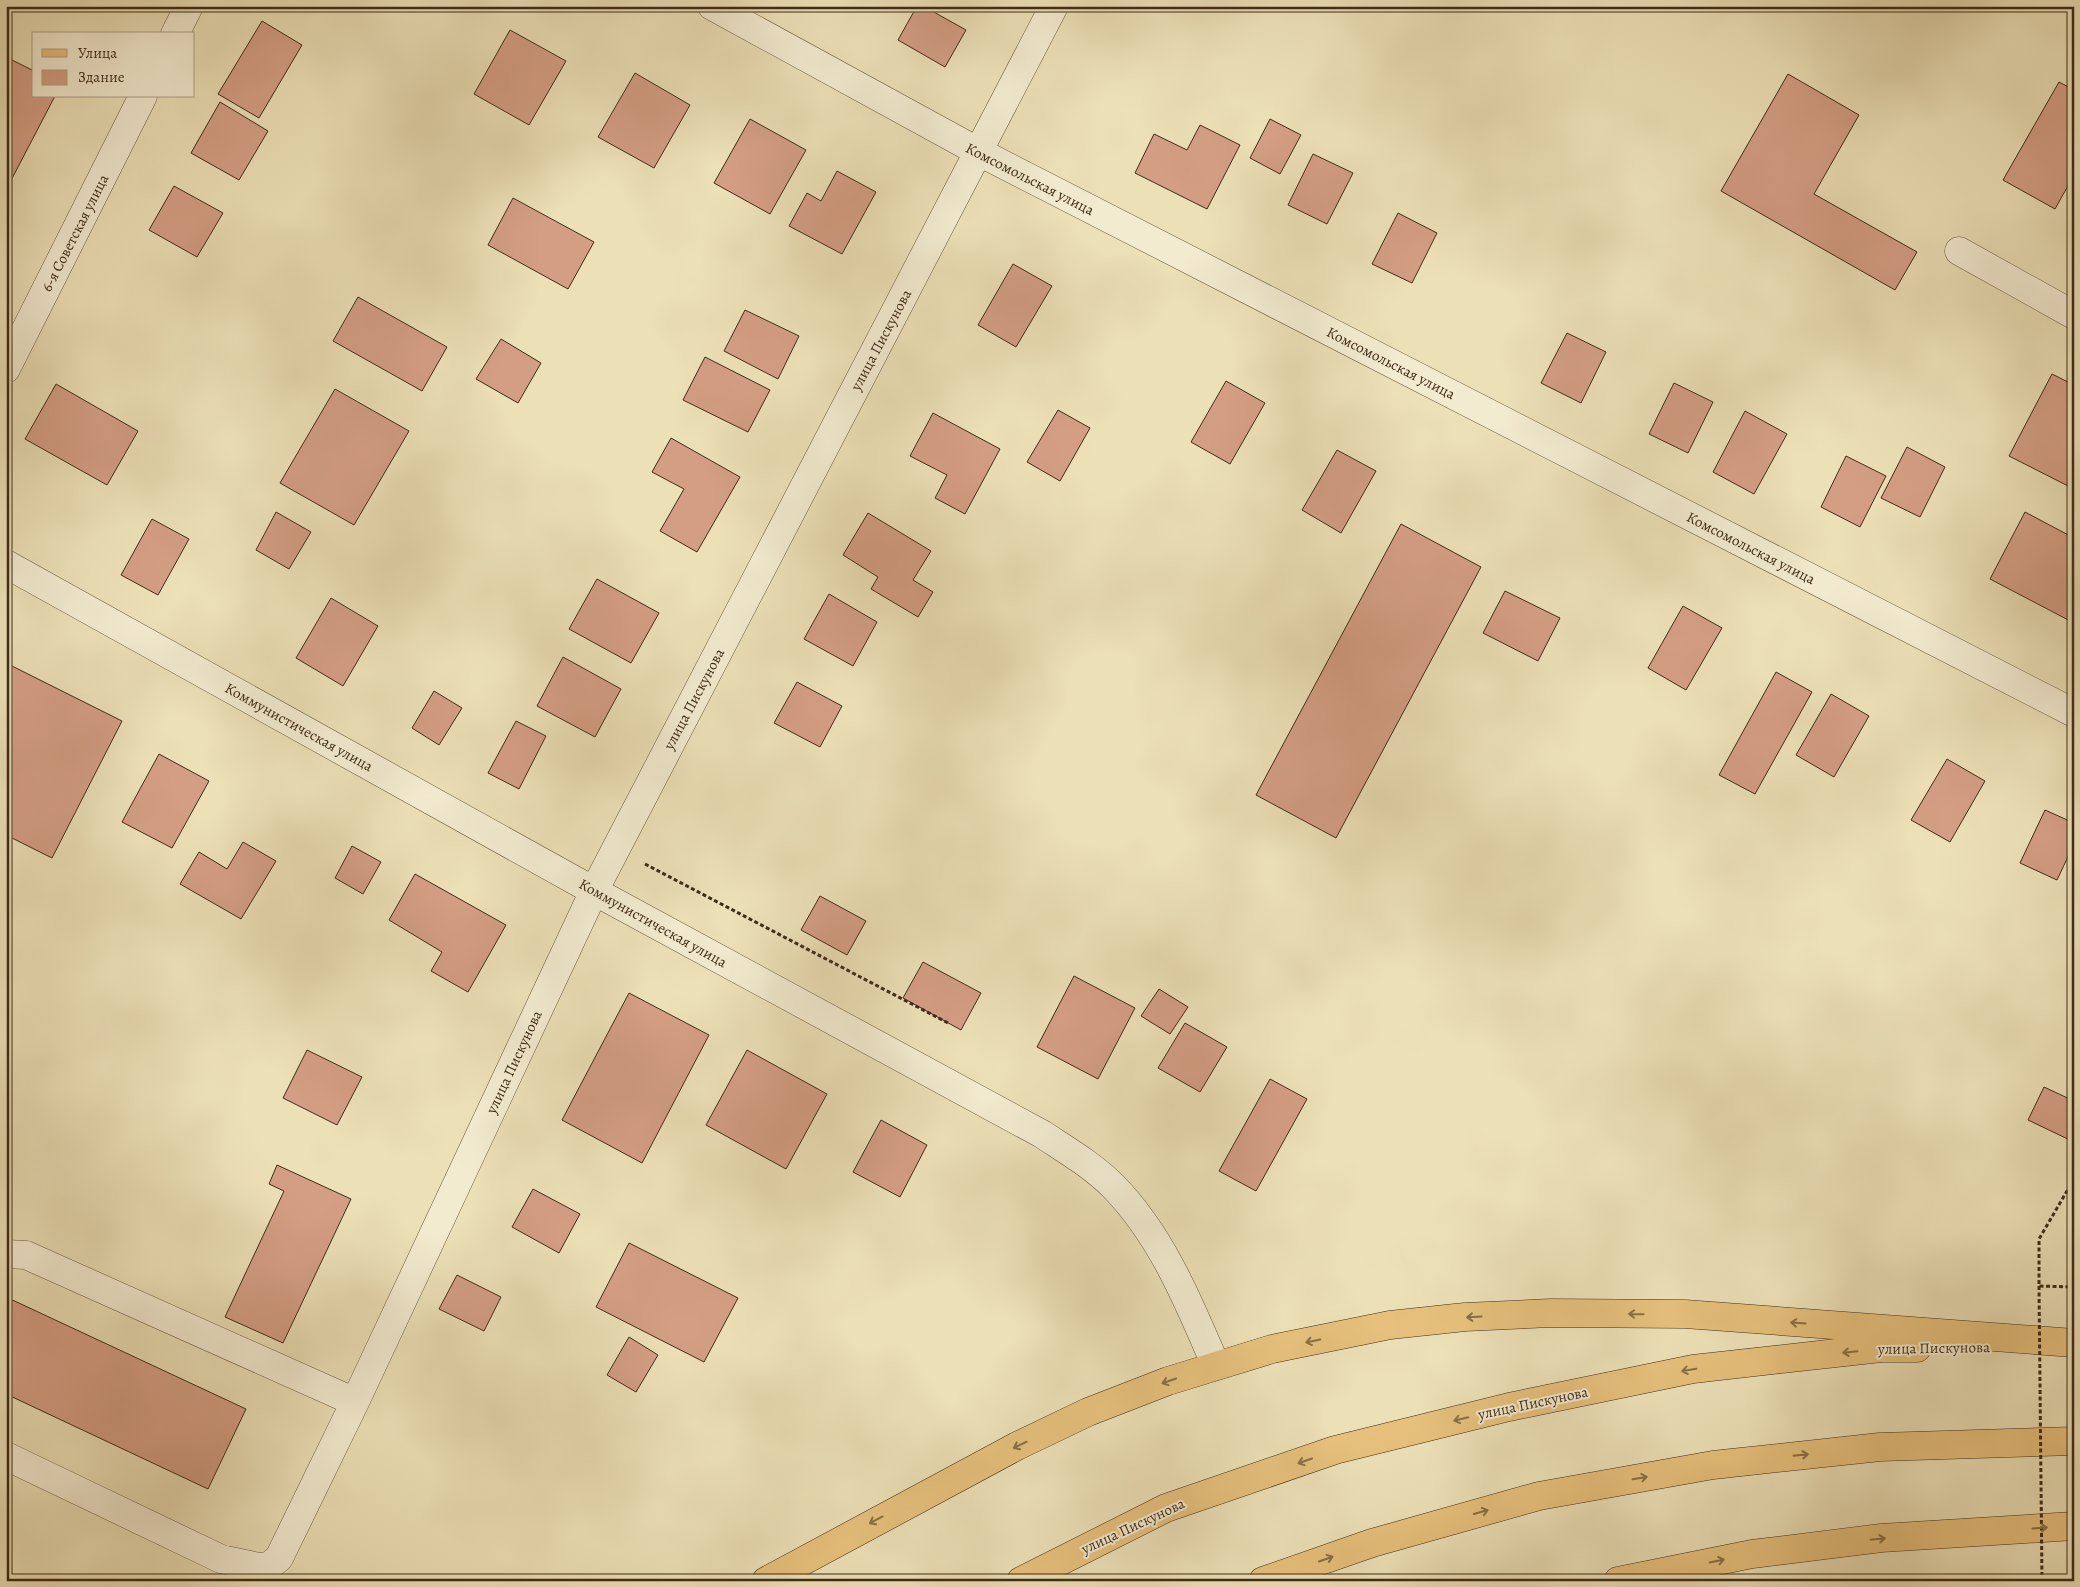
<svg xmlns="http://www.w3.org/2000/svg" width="2080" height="1587" font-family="Alegreya,serif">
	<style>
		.building { fill: #d49e84; stroke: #3f2c18 }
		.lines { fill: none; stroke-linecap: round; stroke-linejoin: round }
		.minor-casing { stroke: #6a5940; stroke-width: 29 }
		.major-casing { stroke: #3f2c18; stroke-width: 29 }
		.path { stroke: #3f2c18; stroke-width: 3; stroke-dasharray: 4 2.5; stroke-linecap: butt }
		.minor { stroke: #f3ebd0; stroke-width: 28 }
		.major { stroke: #e6c07c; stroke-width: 28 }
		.path-bridge { stroke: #3f2c18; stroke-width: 3; stroke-dasharray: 4 2.5; stroke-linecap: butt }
		.oneway { stroke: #8a6f45 }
		.labels { text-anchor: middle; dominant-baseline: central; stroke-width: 4; stroke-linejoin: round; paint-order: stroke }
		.street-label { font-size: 15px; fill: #3f2c18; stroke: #f3ebd0 }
	</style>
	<rect width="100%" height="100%" fill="#ece0b7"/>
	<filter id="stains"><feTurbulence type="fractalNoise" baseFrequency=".004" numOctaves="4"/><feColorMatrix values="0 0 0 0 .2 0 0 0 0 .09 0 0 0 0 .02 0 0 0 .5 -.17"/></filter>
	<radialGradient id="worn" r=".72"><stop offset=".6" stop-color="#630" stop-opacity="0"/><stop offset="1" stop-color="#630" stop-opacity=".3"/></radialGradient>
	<!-- building -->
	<path class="building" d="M917,6H923L966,30L945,67L898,40Z
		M262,21L302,45L259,118L218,94Z
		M510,30L566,61L529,125L474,94Z
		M6,57L34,71V96H55L6,190Z
		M635,73L690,105L654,168L598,137Z
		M1788,74L1859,115L1814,194L1917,252L1895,290L1721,191Z
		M2059,82L2074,90V175L2055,209L2003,180Z
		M220,102L268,131L239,180L191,153Z
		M750,119L806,150L770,214L714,183Z
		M1270,119L1301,135L1280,174L1250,158Z
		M1200,125L1240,145L1207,209L1135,173L1154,134L1187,150Z
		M1313,154L1353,173L1327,224L1288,205Z
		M837,171L876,192L842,254L789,226L807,193L821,201Z
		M174,186L223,213L197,257L149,230Z
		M513,198L594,242L568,289L488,245Z
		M1398,213L1437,233L1412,283L1372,264Z
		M1013,264L1052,286L1016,347L978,325Z
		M358,297L447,347L422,391L333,341Z
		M745,310L799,336L778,379L724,351Z
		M1567,333L1606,352L1581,403L1541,383Z
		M501,339L541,363L518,403L476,379Z
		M705,357L770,390L748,432L683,400Z
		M2052,374L2074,385V489L2009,456Z
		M1226,381L1265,403L1230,464L1191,442Z
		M1674,383L1713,402L1688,453L1649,434Z
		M56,384L138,431L107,485L25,439Z
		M335,389L409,431L354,525L280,483Z
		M1058,410L1090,428L1060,481L1027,462Z
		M1745,411L1787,434L1754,494L1713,472Z
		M933,413L1000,449L965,514L935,498L947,475L910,456Z
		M671,438L740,477L697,552L660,531L684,489L652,472Z
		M1907,447L1945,467L1920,517L1881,498Z
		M1337,450L1376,471L1341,533L1302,510Z
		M1846,456L1886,476L1860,527L1821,507Z
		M276,512L311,532L289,569L256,550Z
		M2025,512L2074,538V623L1990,579Z
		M868,513L931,551L913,580L933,592L918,617L871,589L878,577L843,555Z
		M152,519L189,539L158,595L121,575Z
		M1401,524L1481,567L1336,838L1256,795Z
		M597,579L659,613L631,663L569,629Z
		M1505,591L1560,618L1538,661L1483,633Z
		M829,594L877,622L853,666L804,639Z
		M331,598L378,626L343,686L296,658Z
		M1683,606L1722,628L1686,690L1648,668Z
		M563,657L621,689L595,737L537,706Z
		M6,663L122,721L52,858L6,835Z
		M1776,672L1812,692L1755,794L1719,775Z
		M797,682L842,706L820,747L774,723Z
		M434,691L462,708L439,745L412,728Z
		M1831,694L1869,716L1834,777L1796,755Z
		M516,721L546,736L519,789L488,773Z
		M159,754L209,781L172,848L122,822Z
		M1947,759L1985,781L1950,842L1911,820Z
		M2045,810L2074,823V844L2057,880L2020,863Z
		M243,842L276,861L241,919L180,884L199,852L227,869Z
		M352,846L381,862L363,894L335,878Z
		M415,874L506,925L468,992L431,971L442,952L389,920Z
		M820,896L866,921L847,955L801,930Z
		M923,962L981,993L961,1030L903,998Z
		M1074,976L1135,1008L1098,1079L1037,1047Z
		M1159,989L1188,1007L1170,1034L1141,1016Z
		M629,993L709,1035L642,1163L562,1120Z
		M1185,1023L1227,1047L1200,1092L1158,1068Z
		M307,1050L362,1077L337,1125L283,1098Z
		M747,1050L827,1094L786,1169L706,1125Z
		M1270,1079L1307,1099L1256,1191L1219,1171Z
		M2044,1087L2074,1101V1142L2028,1120Z
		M881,1120L927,1145L900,1197L853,1172Z
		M277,1165L351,1199L283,1343L225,1317L284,1191L269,1184Z
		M533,1189L580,1214L559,1253L512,1227Z
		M629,1243L738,1298L704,1362L596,1307Z
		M457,1275L501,1297L484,1331L439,1309Z
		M6,1297L246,1409L208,1489L6,1394Z
		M629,1337L658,1355L636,1392L607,1375Z"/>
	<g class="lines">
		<defs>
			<path id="minor" d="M712,6L979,152L2074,713
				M175,34L189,6
				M1959,251L2074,315
				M6,369L143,96
				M6,564L594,891L1042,1134C1066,1150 1092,1165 1113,1186C1162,1236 1189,1303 1216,1366
				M6,1254L26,1255L355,1402
				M6,1456L221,1559L259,1567L269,1566L279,1558L355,1402L594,891L1054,6"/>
			<path id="major" d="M766,1581L1017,1446L1088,1412L1168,1381L1272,1349L1390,1325L1465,1317L1551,1313L1685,1314L2074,1343
				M1021,1581L1166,1508L1335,1450L1509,1407L1693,1369L1881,1348H1917
				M1263,1581L1372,1543L1539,1496L1713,1465L1880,1447L2074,1441
				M1618,1581L1752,1554L1881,1538L2074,1526"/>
		</defs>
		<!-- minor casing -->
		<use href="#minor" class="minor-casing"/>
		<!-- major casing -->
		<use href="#major" class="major-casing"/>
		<!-- path -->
		<path class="path" d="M645,864L950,1024
			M2074,1179L2039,1239V1286L2074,1287"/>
		<!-- minor -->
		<use href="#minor" class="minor"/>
		<!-- major -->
		<use href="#major" class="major"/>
		<!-- path-bridge -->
		<path class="path-bridge" d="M2039,1286L2042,1581"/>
	</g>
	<!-- one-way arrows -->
	<defs><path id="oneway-shaft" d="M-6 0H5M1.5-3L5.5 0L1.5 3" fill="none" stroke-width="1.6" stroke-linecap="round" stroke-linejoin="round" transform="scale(1.25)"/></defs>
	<g class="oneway">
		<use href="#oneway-shaft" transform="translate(1636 1314) rotate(-179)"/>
		<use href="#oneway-shaft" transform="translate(1474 1317) rotate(177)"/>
		<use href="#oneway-shaft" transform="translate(1798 1323) rotate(-176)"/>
		<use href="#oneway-shaft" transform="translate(1313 1341) rotate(168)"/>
		<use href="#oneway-shaft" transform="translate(1850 1352) rotate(174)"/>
		<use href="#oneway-shaft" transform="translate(1689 1370) rotate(170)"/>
		<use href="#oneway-shaft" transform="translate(1169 1381) rotate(161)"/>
		<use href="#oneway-shaft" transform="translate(1461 1419) rotate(166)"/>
		<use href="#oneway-shaft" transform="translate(1020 1445) rotate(154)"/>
		<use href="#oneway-shaft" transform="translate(1801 1455) rotate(-6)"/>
		<use href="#oneway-shaft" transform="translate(1305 1461) rotate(161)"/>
		<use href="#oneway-shaft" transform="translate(1640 1478) rotate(-10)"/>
		<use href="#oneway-shaft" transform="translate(1481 1512) rotate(-16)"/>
		<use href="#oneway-shaft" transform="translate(876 1520) rotate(152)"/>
		<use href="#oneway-shaft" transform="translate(2040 1528) rotate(-4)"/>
		<use href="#oneway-shaft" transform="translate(1878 1539) rotate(-6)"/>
		<use href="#oneway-shaft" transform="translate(1326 1559) rotate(-19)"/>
		<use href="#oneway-shaft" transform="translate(1717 1561) rotate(-11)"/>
	</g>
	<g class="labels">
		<!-- street labels -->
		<g class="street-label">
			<text transform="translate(1030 179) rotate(27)">Комсомольская улица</text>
			<text transform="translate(75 233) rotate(-63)">6-я Советская улица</text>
			<text transform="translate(881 340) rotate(-62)">улица Пискунова</text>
			<text transform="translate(1391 363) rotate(27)">Комсомольская улица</text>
			<text transform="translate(1751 548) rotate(27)">Комсомольская улица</text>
			<text transform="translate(694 699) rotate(-62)">улица Пискунова</text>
			<text transform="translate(299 727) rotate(29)">Коммунистическая улица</text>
			<text transform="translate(653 923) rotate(29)">Коммунистическая улица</text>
			<text transform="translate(514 1062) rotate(-65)">улица Пискунова</text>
			<text transform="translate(1934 1348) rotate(-1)">улица Пискунова</text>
			<text transform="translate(1533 1403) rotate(-12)">улица Пискунова</text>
			<text transform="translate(1133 1526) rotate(-25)">улица Пискунова</text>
		</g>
	</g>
	<!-- margin -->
	<rect width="2080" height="1587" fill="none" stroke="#ece0b7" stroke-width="25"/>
	<rect x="8" y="8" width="2065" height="1572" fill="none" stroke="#3f2c18" stroke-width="2.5"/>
	<rect x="12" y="12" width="2055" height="1562" fill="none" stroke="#3f2c18"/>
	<!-- legend -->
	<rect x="32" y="32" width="162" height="65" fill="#f3ebd0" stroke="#ab9f86"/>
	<rect x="42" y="49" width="25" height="8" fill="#e6c07c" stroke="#ab9f86"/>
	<text x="78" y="58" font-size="15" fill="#3f2c18">Улица</text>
	<rect x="42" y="70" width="25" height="15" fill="#d49e84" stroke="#ab9f86"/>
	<text x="78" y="82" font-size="15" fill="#3f2c18">Здание</text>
	<rect width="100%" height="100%" filter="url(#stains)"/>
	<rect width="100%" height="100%" fill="url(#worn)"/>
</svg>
